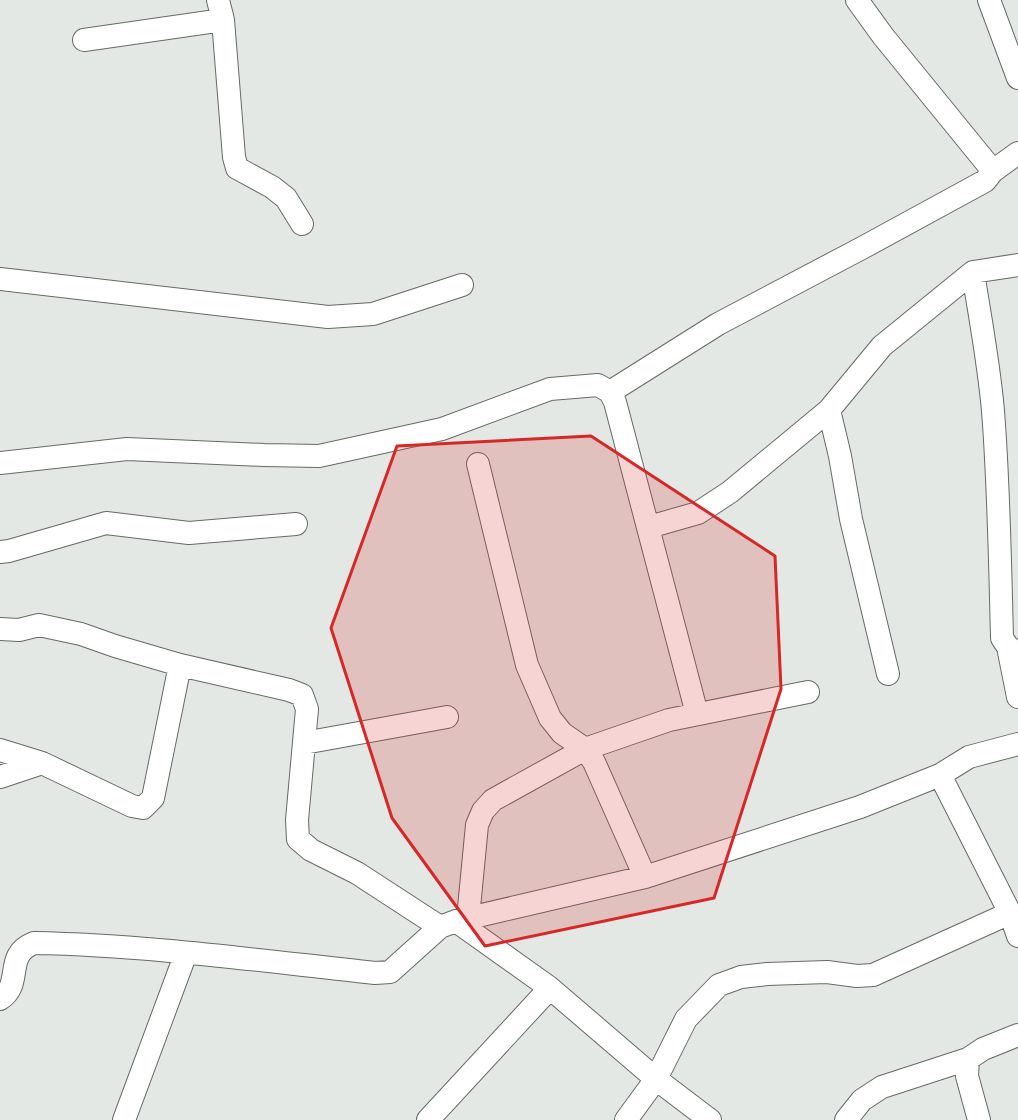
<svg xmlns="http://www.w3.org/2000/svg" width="1018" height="1120" font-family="Rubik,sans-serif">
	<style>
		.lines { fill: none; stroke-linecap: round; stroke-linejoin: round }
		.minor-casing { stroke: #666a67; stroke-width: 24 }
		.minor { stroke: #fff; stroke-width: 22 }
		.marked { fill: #d62828; fill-opacity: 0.2; stroke: #d62828; stroke-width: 3; stroke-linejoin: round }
	</style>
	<rect width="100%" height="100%" fill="#e4e8e4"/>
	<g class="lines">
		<defs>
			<path id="minor" d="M218,0L223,20L234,157L237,168L272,187L286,198L302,224
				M857,0L883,36L993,171
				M989,0L1018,78
				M84,40L223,20
				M973,272C980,318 989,364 993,411C999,487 1000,562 1002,638L1008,647L1018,653
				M0,279L328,317L373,314L462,285
				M610,392L718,324L862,248L985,181L993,171L1018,153
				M829,410L840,456L851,519L888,674
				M0,463L127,449L264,455L319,456L442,429L550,389L598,385L610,392L615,402L697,714
				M478,464L527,665L550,718L562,733L585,749L594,762L645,877
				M649,527L698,513L730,492L829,410L882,346L973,272L1018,265
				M0,552L9,551L106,523L189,533L296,524
				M0,629L19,630L39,625L81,634L115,646L180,665L289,690L302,695L307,709L297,820L298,839L311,850L357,873L440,927
				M1008,647L1018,697
				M304,743L447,717
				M0,750L42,763L132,806L143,808L153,798L180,665
				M940,775L1010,913L1018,936
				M0,777L42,763
				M468,918L477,825L483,811L493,800L585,749L669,720L808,692
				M456,921L550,988L656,1079L710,1120
				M0,999C24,984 3,955 34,943C148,945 262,961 375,973L390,972L440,927L456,921L645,877L860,807L940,775L969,757L1018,744
				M968,1059L967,1076L979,1120
				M124,1120L186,953
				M428,1120L550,988
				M626,1120L656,1079L686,1019L719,985L741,977L767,974L827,972L857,976L873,975L1010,913
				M846,1120L862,1100L882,1087L968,1059L983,1049L1018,1035"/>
		</defs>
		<!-- minor casing -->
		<use href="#minor" class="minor-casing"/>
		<!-- minor -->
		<use href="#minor" class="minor"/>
	</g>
	<!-- marked area -->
	<path class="marked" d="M591,436L775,556L781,689L714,898L485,946L392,818L331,628L397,446Z"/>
</svg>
